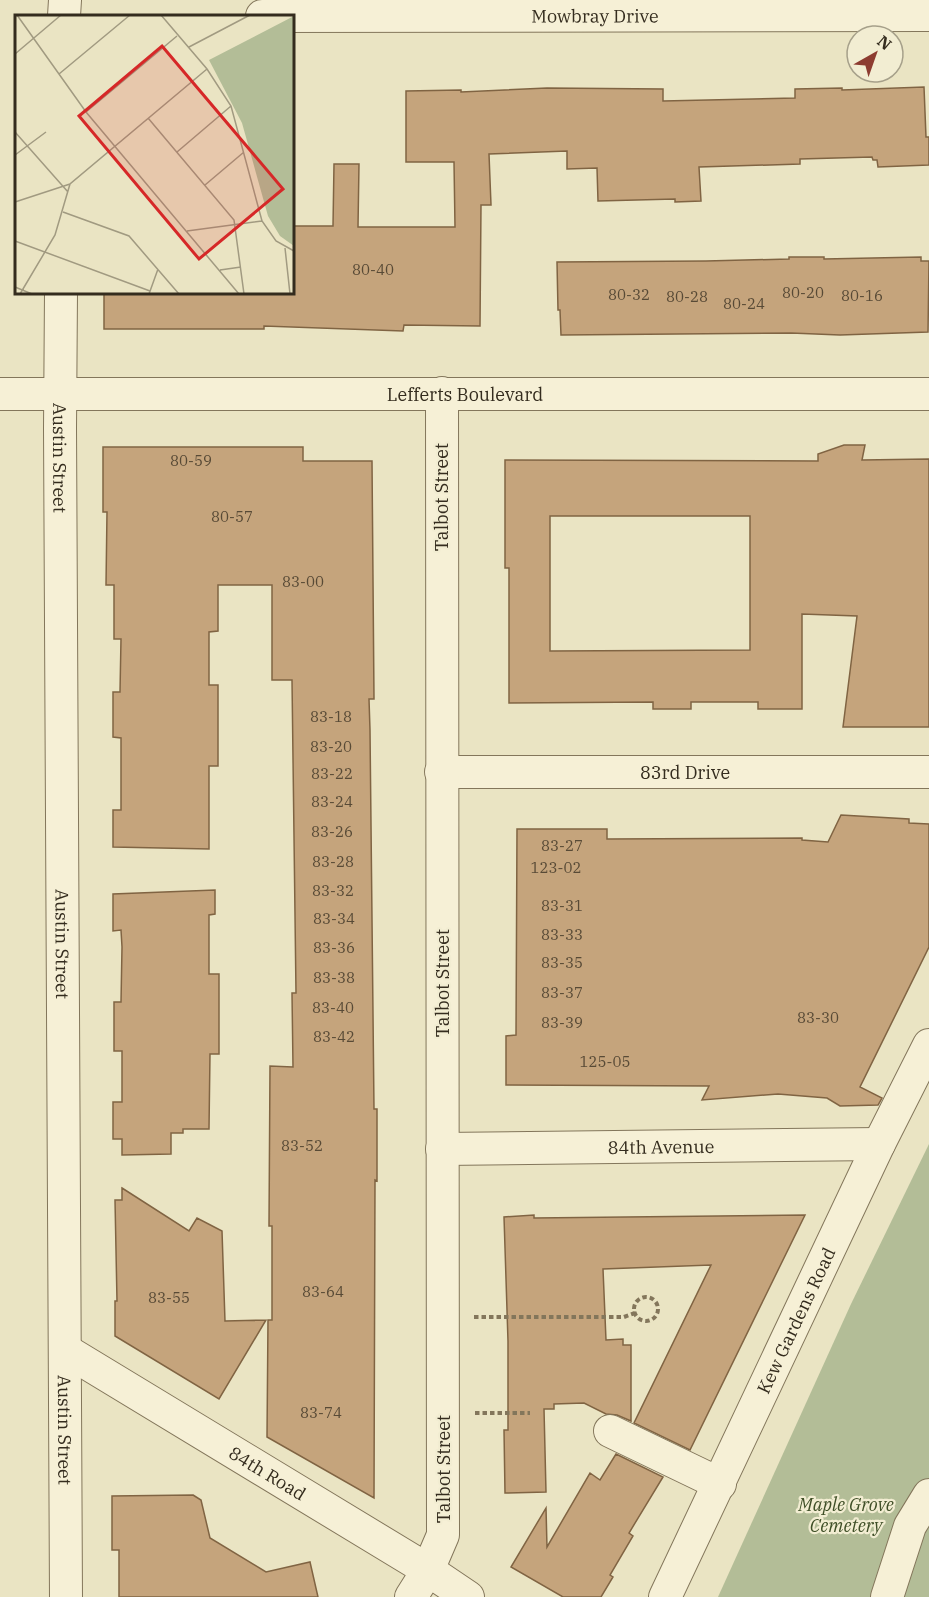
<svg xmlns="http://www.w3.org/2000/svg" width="929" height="1597" font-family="'IBM Plex Serif',serif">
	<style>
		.cemetery { fill: #b3bd97 }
		.building { fill: #c5a47c; stroke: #806443; stroke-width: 1.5; fill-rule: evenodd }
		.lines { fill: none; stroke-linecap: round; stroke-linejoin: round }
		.minor-casing { stroke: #83765b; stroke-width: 34 }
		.path { stroke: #83765b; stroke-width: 4; stroke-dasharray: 4.5 3; stroke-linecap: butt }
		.minor { stroke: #f6f0d6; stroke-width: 32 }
		.labels { text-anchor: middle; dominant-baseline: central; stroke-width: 4.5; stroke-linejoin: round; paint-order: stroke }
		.number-label { font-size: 15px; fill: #584a36 }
		.street-label { font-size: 18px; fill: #342c1e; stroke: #f2edd2 }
		.park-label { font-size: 18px; font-style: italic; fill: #3f4f27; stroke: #f2edd2 }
		.inset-road { fill: none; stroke: #a19a81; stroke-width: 1.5 }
		.view { fill: #d62828; fill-opacity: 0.15; stroke: #d62828; stroke-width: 3 }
		.inset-edge { fill: none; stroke: #342c1e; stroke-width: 3 }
	</style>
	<rect width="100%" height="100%" fill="#eae4c3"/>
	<!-- cemetery -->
	<path class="cemetery" d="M929,1144V1597H718L851,1304Z"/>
	<!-- building -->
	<path class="building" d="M924,87L926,137H929V165L878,167L877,160H873L872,157L800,159V164L699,167L701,201L675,202V199L598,201L597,168L567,169V151L489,154L491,205H481L480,326L404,325L403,331L264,326V329H104V292H292V226H333L334,164H359L358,227H455L454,162H406V91L461,90V92L547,88L663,89V101L795,98V89L842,88V90Z
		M789,257H824V259L921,257V261H929L928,332L840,335L791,333L561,335L560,310H558L557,262L706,261L789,259Z
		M844,445H865L862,460L929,459V727H843L857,616L802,614V709H758V702H691V709H653V702L509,703V568H505V460L818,461V454ZM550,516H750V650L550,651Z
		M103,447H303V461H372L374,699H369L370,730L374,1109H377V1181L375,1180L374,1498L267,1437L268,1320H272V1226H269L270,1066L293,1067L292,993H296L292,680H272V585H218V631L209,632V685H218V766H209V849L113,847V810H121V738L113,737V692H120L121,639H114V585H106L107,512H103Z
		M841,815L909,819V823L929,824V947L860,1087L882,1098L878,1105L840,1106L827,1098L778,1094L702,1100L709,1086L506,1085V1036L516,1035L517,829H607V839L802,838V840L828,842Z
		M215,890V914L209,915V974H219V1054H210L209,1129H183V1133H171V1154L122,1155V1139H113V1102H122V1051H114V1002H121L122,947L121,930L113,931V894Z
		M122,1188L189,1231L197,1218L222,1231L225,1321L266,1320L219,1399L115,1336V1301H117L115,1200H122Z
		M534,1215V1218L805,1215L690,1450L634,1423L711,1265L603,1269L606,1340L623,1339V1345H631V1421L617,1415L606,1414L584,1403L554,1404V1409H544L546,1492L505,1493L504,1430H508V1341L504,1217Z
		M616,1454L663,1477L629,1533L633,1536L610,1575L613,1577L601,1597H563L511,1567L546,1508L547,1547L590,1473L600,1480Z
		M193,1495L201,1500L210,1538L266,1572L310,1562L318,1597H119V1550H112V1496Z"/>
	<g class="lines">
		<defs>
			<g id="minor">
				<path d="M64,16L65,0"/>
				<path id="s1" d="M262,16L929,15"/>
				<path id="s2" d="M61,292L60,428L66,1597"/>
				<path id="s3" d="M0,394H929"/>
				<path id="s4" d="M441,772H929"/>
				<path id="s5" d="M442,1149L879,1144"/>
				<path id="s6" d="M65,1350L428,1570L468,1597"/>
				<path d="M610,1431L720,1484"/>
				<path d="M411,1597L428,1570L443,1535L442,393"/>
				<path id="s7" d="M665,1597L879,1144L929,1045"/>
				<path d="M887,1597L910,1526L929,1495"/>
			</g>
		</defs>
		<!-- minor casing -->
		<use href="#minor" class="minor-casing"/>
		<!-- path -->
		<path class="path" d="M634 1309a12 12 0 1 1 24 0a12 12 0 1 1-24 0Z
			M474,1317H624L635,1313
			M475,1413H530"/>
		<!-- minor -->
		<use href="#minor" class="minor"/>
	</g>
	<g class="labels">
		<!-- number labels -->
		<g class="number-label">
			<text x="373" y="269">80-40</text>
			<text x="803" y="292">80-20</text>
			<text x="629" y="294">80-32</text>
			<text x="862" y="295">80-16</text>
			<text x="687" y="296">80-28</text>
			<text x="744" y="303">80-24</text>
			<text x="191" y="460">80-59</text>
			<text x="232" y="516">80-57</text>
			<text x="303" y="581">83-00</text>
			<text x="331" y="716">83-18</text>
			<text x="331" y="746">83-20</text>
			<text x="332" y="773">83-22</text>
			<text x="332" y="801">83-24</text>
			<text x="332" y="831">83-26</text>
			<text x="562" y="845">83-27</text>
			<text x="333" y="861">83-28</text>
			<text x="556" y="867">123-02</text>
			<text x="333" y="890">83-32</text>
			<text x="562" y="905">83-31</text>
			<text x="334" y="918">83-34</text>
			<text x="562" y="934">83-33</text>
			<text x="334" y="947">83-36</text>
			<text x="562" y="962">83-35</text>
			<text x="334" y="977">83-38</text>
			<text x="562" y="992">83-37</text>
			<text x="333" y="1007">83-40</text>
			<text x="818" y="1017">83-30</text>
			<text x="562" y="1022">83-39</text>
			<text x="334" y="1036">83-42</text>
			<text x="605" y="1061">125-05</text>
			<text x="302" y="1145">83-52</text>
			<text x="323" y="1291">83-64</text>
			<text x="169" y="1297">83-55</text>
			<text x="321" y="1412">83-74</text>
		</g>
		<!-- street labels -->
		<g class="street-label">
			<text stroke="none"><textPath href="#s1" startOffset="333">Mowbray Drive</textPath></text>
			<text stroke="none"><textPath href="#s3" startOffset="465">Lefferts Boulevard</textPath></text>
			<text stroke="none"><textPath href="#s2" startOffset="166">Austin Street</textPath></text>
			<text transform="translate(441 497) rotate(-90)">Talbot Street</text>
			<text stroke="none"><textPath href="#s4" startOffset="244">83rd Drive</textPath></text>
			<text stroke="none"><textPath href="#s2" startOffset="652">Austin Street</textPath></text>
			<text transform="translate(442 983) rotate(-90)">Talbot Street</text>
			<text stroke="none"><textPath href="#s5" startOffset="219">84th Avenue</textPath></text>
			<text stroke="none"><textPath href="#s7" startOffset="306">Kew Gardens Road</textPath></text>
			<text stroke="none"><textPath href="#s2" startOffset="1138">Austin Street</textPath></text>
			<text transform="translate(443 1469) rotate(-90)">Talbot Street</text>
			<text stroke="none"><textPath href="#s6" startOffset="237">84th Road</textPath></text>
		</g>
		<!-- park labels -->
		<g class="park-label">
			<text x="846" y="1504">Maple Grove<tspan x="846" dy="21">Cemetery</tspan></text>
		</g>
	</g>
	<!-- overview -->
	<g transform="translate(15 15)">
		<rect width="279" height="279" fill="#eae4c3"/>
		<path d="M279,1V231L265,221L253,201L227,108L194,45Z" fill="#b3bd97"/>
		<path class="inset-road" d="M2,0L71,97L224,279M146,0L192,54L216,91L247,206L261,226L279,236M174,32L235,0M0,39L46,0M44,59L115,0M71,97L162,21M133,103L219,205L229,279M0,117L53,177M162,137L216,91M0,140L31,117M190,170L229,137M0,187L55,169M48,197L114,221L164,279M172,216L247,206M0,226L135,276M270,233L275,279M205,255L226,252M0,272L17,279M5,279L40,220L55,169L192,54M134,279L143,254"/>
		<path class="view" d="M147,31L268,174L184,244L64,101Z"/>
		<rect width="279" height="279" class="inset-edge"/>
	</g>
	<!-- north arrow -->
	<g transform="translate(875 54) rotate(40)"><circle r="28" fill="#f2edd2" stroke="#a6a08a" stroke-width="1.5"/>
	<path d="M0-4.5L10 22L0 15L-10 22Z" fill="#8d3c30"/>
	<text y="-9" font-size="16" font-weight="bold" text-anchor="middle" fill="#342c1e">N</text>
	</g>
</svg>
